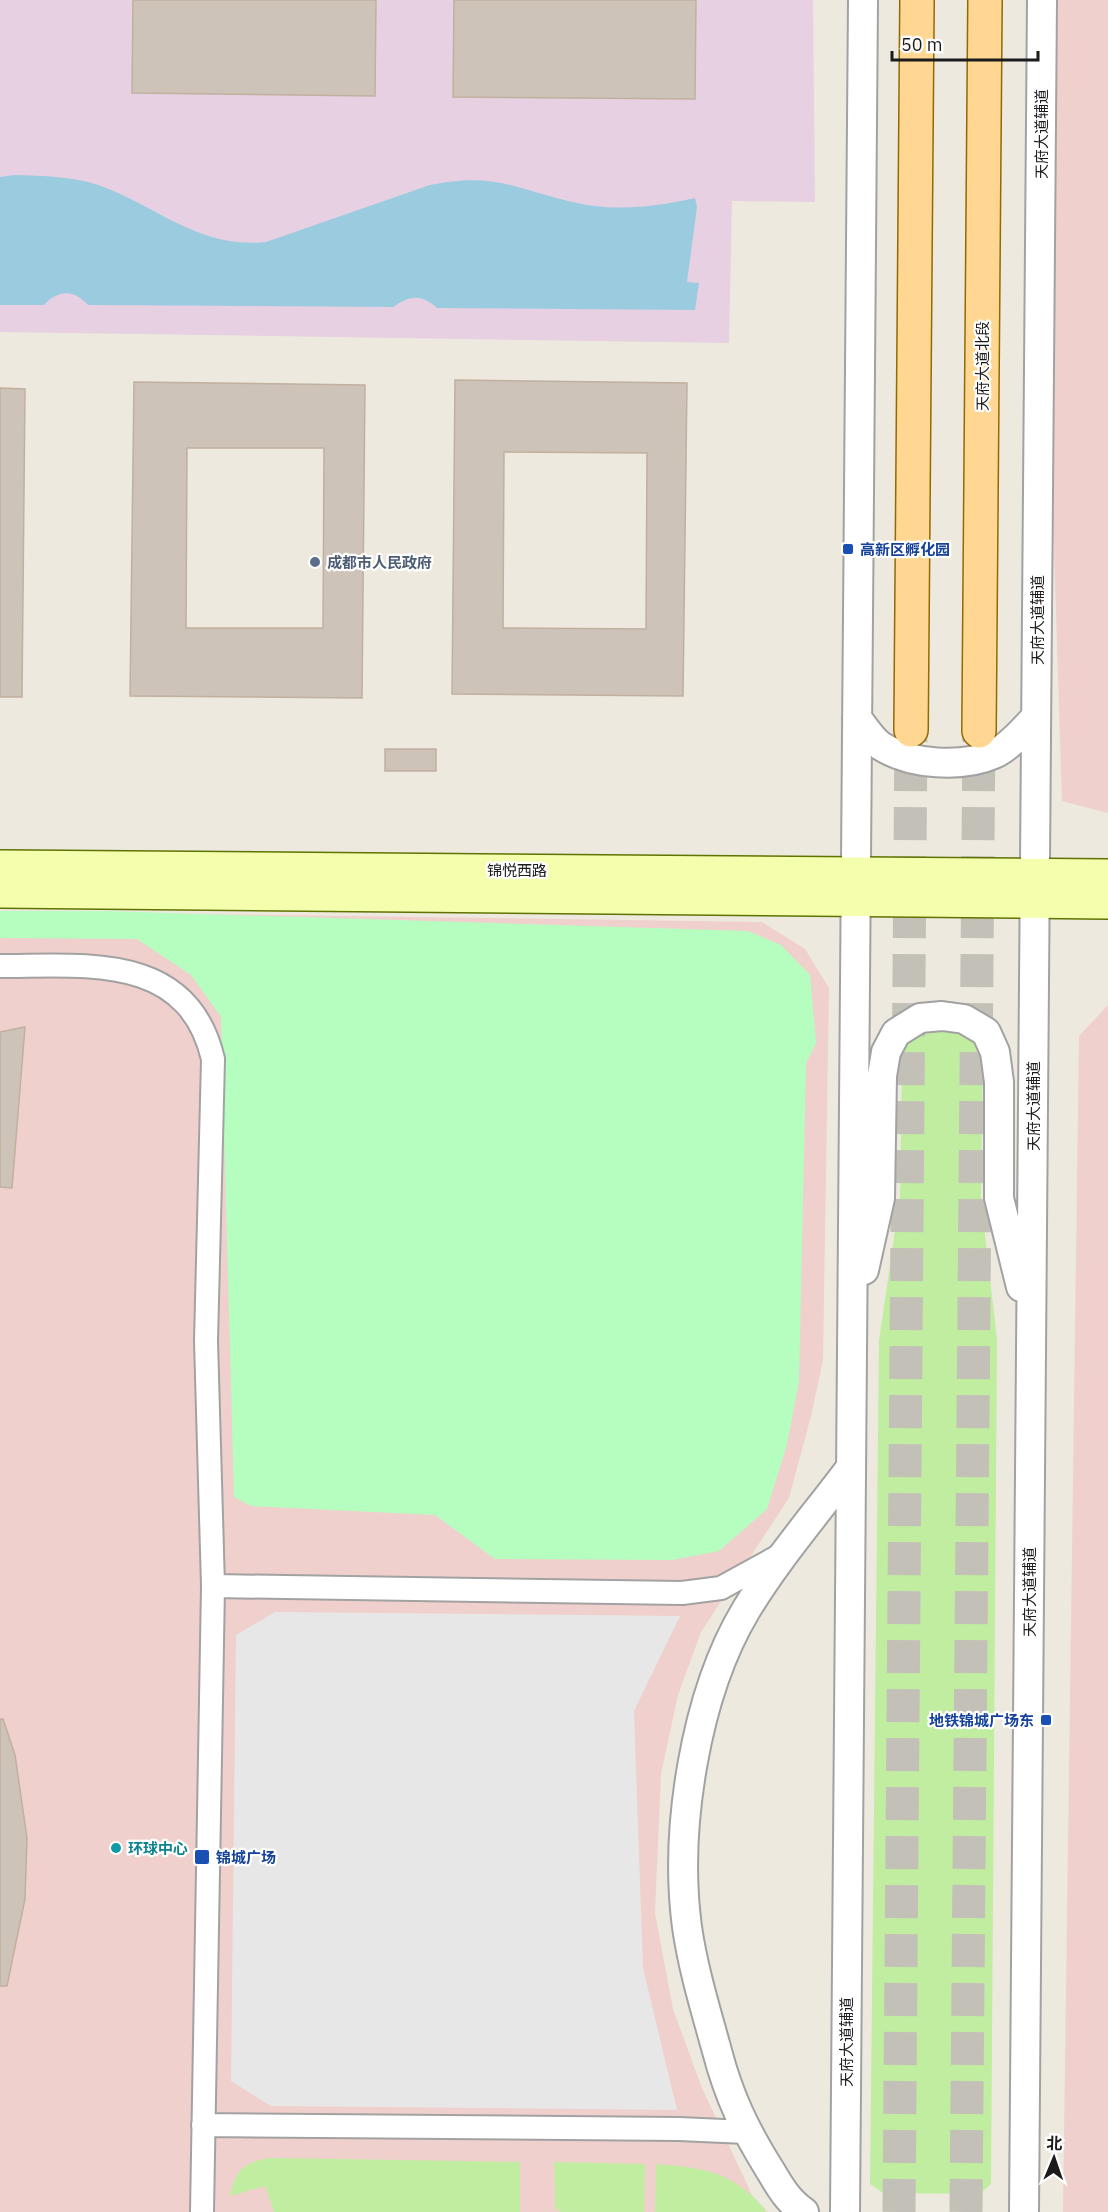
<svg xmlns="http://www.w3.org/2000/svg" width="1108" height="2212" font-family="'IBM Plex Sans','Noto Sans SC',sans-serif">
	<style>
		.commercial { fill: #f0d0cc }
		.industrial { fill: #e7d0e1 }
		.grass { fill: #c1eda0 }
		.park { fill: #b6fdc0 }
		.parking { fill: #e7e7e7 }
		.water { fill: #9bcbdf }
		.building { fill: #cdc3b8; stroke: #c0b0a0; stroke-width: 1.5; fill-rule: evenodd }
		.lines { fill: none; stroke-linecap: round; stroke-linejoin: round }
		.primary-tunnel { stroke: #c3c0b8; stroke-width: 33; stroke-dasharray: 33 16; stroke-linecap: butt }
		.minor-casing { stroke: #a2a2a2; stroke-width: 26 }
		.tertiary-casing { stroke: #a2a2a2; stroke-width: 32 }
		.secondary-casing { stroke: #5f7300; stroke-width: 36 }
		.primary-casing { stroke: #916a00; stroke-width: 36 }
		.minor { stroke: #fff; stroke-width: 22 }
		.tertiary { stroke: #fff; stroke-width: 28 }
		.secondary { stroke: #f4fead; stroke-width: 33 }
		.primary { stroke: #ffd792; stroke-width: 33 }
		.transit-dot { fill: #1a4fb4; stroke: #fff; stroke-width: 2 }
		.service-dot { fill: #5c6f8a; stroke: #fff; stroke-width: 2 }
		.culture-dot { fill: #0f9aa8; stroke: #fff; stroke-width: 2 }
		.labels { text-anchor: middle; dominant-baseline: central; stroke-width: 4.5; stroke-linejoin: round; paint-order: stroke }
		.street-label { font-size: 15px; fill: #1b1b1b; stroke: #fff }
		.transit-label { font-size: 15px; font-weight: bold; fill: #164399; stroke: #fff; text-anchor: start }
		.service-label { font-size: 15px; font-weight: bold; fill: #4e5e75; stroke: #fff; text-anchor: start }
		.culture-label { font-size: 15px; font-weight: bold; fill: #0d838f; stroke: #fff; text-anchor: start }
	</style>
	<rect width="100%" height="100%" fill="#ede9df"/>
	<!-- commercial -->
	<path class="commercial" d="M1058,0H1108V813L1062,801L1048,362Z
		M0,911L762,922L805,949L829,988L823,1360L811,1416L789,1498L701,1632L678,1695L661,1774L655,1913L673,2009L702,2088L753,2197L768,2212H0Z
		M1108,1005V2212H1063L1079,1036Z"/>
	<!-- industrial -->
	<path class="industrial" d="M0,0H813L815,202L732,201L729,343L0,332Z"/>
	<!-- grass -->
	<path class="grass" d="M957,1022L983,1048L981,1200L997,1339L991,2184L980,2194L883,2193L870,2184L879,1340L900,1197L902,1057C909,1022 926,1025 957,1022Z
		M271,2158L520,2162V2212H274L265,2186L230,2196C235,2170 245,2161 271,2158Z
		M554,2162L645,2164L644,2212H561L555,2208Z
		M656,2164C704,2168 734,2171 767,2212H655Z"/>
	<!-- park -->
	<path class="park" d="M0,911H106L748,931L781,945L810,975L816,1043L806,1063L799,1381L787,1444L767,1509L719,1551L672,1560L495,1559L435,1515L251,1506L234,1497L221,1017L191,975L137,939L0,938Z"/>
	<!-- parking -->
	<path class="parking" d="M275,1612L680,1616L634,1711L643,1968L677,2110L271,2106L231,2081L236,1635Z"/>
	<!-- water -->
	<path class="water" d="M14,175C43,176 74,176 101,186C158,207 200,249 266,242L430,185C493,172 514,188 572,202C613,212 655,207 695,198L697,207L687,282L699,283L695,310L437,308C422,294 410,295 393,307L88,305C73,289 58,290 44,305H0V177Z"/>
	<!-- building -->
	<path class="building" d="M133,0H376L375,96L132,93Z
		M454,0H696L695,99L453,97Z
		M455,380L687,383L683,696L452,694ZM504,452L647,453L646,629L503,628Z
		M134,382L365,385L362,698L130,696ZM187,448H324L323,628H186Z
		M0,388L25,389L22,697H0Z
		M385,749H436V771H385Z
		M25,1027L12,1188L0,1187V1032Z
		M0,1719H3L15,1755L27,1838L25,1899L7,1986H0Z"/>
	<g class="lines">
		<!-- primary-tunnel -->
		<path class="primary-tunnel" d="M899,2212L911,730
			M966,2212L979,731"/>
		<defs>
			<path id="minor" d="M0,966C85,966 188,952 213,1059L206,1341L213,1586L202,2212
				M213,1586L682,1593L721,1588L779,1556
				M203,2125L679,2129L746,2132"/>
			<path id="tertiary" d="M857,718C864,727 872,740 881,746C911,765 962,768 994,754C1010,747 1024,729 1036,717
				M864,1270L880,1198L882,1076L886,1052L896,1033L920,1018L942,1016L964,1019L986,1032L995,1052L999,1082V1198L1021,1287
				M804,2212C788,2201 780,2187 770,2170C745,2130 729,2097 717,2051C706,2011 693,1969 687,1927C674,1830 695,1695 746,1610C776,1560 816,1514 851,1467
				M845,2212L863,0
				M1024,2212L1042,0"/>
			<path id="secondary" d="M0,867L1108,876
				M0,891L1108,902"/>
			<path id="primary" d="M911,730L917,0
				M979,731L985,0"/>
		</defs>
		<!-- minor casing -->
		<use href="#minor" class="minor-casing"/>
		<!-- tertiary casing -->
		<use href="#tertiary" class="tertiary-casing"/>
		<!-- secondary casing -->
		<use href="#secondary" class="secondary-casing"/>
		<!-- primary casing -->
		<use href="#primary" class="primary-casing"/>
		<!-- minor -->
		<use href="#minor" class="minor"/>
		<!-- tertiary -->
		<use href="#tertiary" class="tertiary"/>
		<!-- secondary -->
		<use href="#secondary" class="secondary"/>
		<!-- primary -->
		<use href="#primary" class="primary"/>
	</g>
	<!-- markers -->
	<g class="transit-dot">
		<rect x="842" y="543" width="12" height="12" rx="3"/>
		<rect x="1040" y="1714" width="12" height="12" rx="3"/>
		<rect x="194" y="1849" width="16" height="16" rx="3"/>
	</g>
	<circle class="service-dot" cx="315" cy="562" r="6"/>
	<circle class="culture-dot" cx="116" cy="1848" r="6"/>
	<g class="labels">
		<!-- street labels -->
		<g class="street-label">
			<text transform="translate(1041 134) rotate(-90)">天府大道辅道</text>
			<text transform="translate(982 366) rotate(-90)">天府大道北段</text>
			<text transform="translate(1037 620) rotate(-90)">天府大道辅道</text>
			<text x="517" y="870">锦悦西路</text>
			<text transform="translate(1033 1106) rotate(-90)">天府大道辅道</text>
			<text transform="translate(1029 1592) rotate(-90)">天府大道辅道</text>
			<text transform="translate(846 2042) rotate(-90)">天府大道辅道</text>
		</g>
		<!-- transit labels -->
		<g class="transit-label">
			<text x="860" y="549">高新区孵化园</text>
			<text x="1034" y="1720" text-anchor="end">地铁锦城广场东</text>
			<text x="216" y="1857">锦城广场</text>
		</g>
		<!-- service labels -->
		<g class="service-label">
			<text x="327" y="562">成都市人民政府</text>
		</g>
		<!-- culture labels -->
		<g class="culture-label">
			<text x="128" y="1848">环球中心</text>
		</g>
	</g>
	<!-- north arrow -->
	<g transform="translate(1054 2158) rotate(2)" stroke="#ffffff" stroke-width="4.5" paint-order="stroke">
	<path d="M0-4.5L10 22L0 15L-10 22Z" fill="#1b1b1b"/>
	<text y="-9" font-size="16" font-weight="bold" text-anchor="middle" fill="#1b1b1b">北</text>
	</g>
	<!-- scale -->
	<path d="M892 51v9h146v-9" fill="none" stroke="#1b1b1b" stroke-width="3"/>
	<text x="901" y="51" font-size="18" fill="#1b1b1b" stroke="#ffffff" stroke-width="4.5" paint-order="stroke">50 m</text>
</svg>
